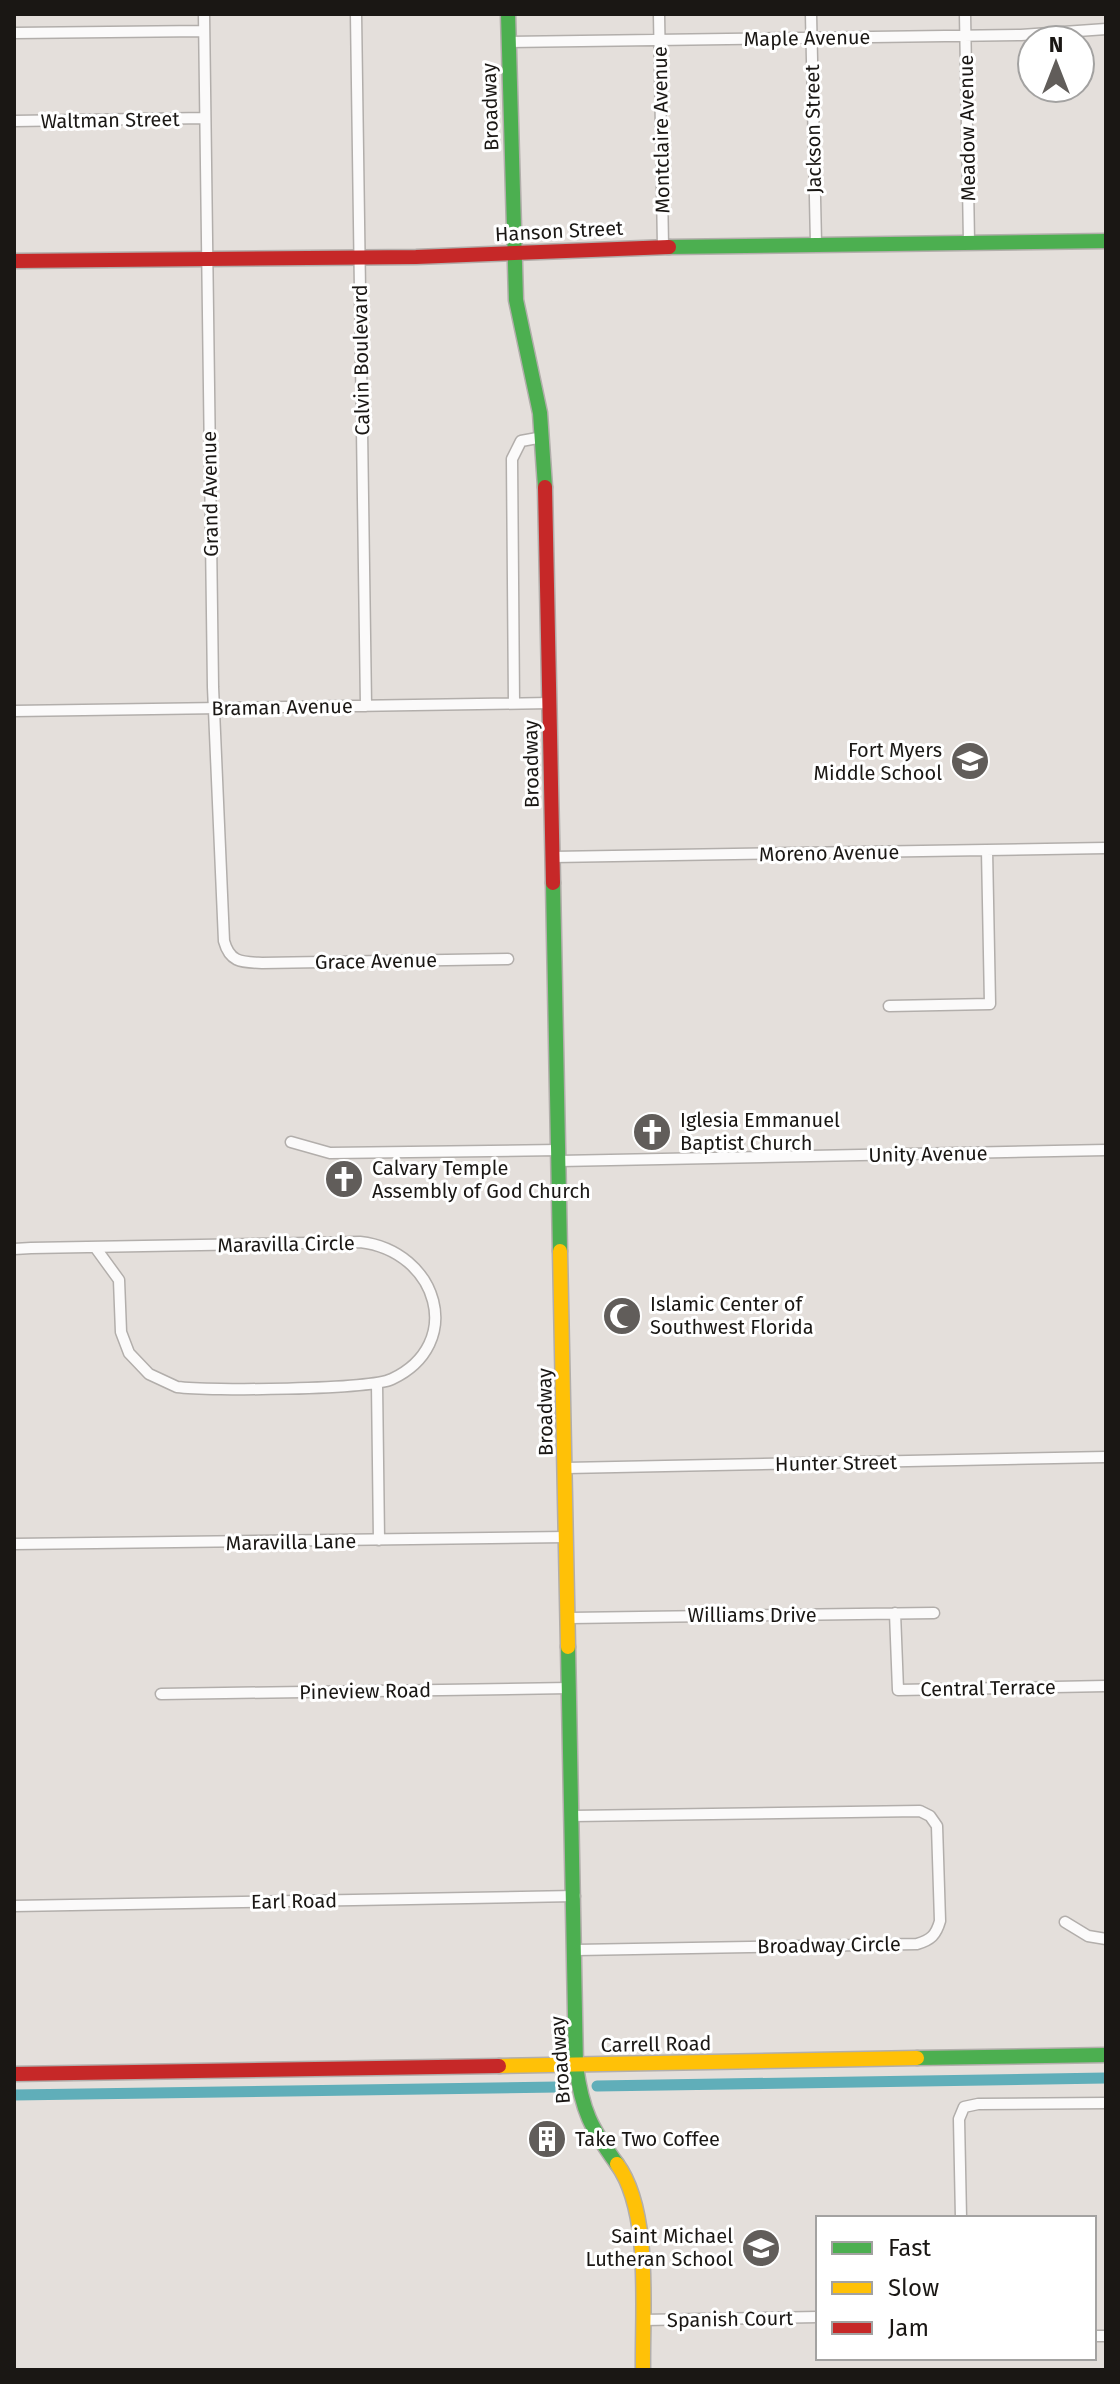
<svg xmlns="http://www.w3.org/2000/svg" width="1120" height="2384" font-family="'Fira Sans',sans-serif">
	<style>
		.lines { fill: none; stroke-linecap: round; stroke-linejoin: round }
		.canal { stroke: #60aeb9; stroke-width: 11 }
		.street-casing { stroke: #b2aeab; stroke-width: 13 }
		.fast-casing { stroke: #b2aeab; stroke-width: 17 }
		.slow-casing { stroke: #b2aeab; stroke-width: 17 }
		.jam-casing { stroke: #b2aeab; stroke-width: 17 }
		.street { stroke: #fbfafa; stroke-width: 10 }
		.fast { stroke: #4caf50; stroke-width: 14 }
		.slow { stroke: #ffc107; stroke-width: 14 }
		.jam { stroke: #c62828; stroke-width: 14 }
		.labels { text-anchor: middle; dominant-baseline: central; stroke-width: 6; stroke-linejoin: round; paint-order: stroke }
		.street-label { font-size: 20px; fill: #1a1714; stroke: #fff }
		.poi-label { font-size: 20px; fill: #1a1714; stroke: #fff; text-anchor: start }
	</style>
	<rect width="100%" height="100%" fill="#e4dfdb"/>
	<g class="lines">
		<!-- canal -->
		<path class="canal" d="M597,2086L1106,2078
			M14,2095L558,2087"/>
		<defs>
			<path id="street" d="M204,14L213,687L224,941C230,963 242,962 262,963L508,959
				M356,14L366,706
				M659,14L663,247
				M811,14L816,244
				M965,14L969,242
				M14,33L204,31
				M508,42L1021,35L1106,29
				M14,121L205,118
				M514,703L512,459L521,441L543,437
				M14,711L550,703
				M553,857L1106,848
				M889,1006L990,1004L987,850
				M291,1142L330,1153L559,1150
				M559,1161L1106,1150
				M14,1249L31,1248L360,1242C438,1251 466,1344 392,1379C369,1390 208,1391 177,1387L149,1374L129,1353L121,1332L119,1280L95,1247
				M377,1384L379,1540
				M566,1468L1106,1457
				M14,1544L567,1537
				M895,1613L898,1690L1106,1686
				M570,1618L934,1613
				M161,1694L570,1688
				M573,1816L920,1811L930,1816L937,1826L940,1921C936,1935 931,1940 917,1944L576,1950
				M14,1906L575,1896
				M1065,1922L1088,1936L1106,1939
				M961,2218L959,2119L964,2107L978,2104L1106,2103
				M642,2320L818,2317
				M1094,2336H1106"/>
			<path id="fast" d="M508,14L516,300L540,413L545,487
				M669,247L1106,241
				M553,883L560,1251
				M568,1647L576,2066C582,2111 591,2128 617,2164
				M917,2058L1106,2055"/>
			<path id="slow" d="M560,1251L568,1647
				M499,2066L917,2058
				M617,2164C652,2212 642,2311 643,2370"/>
			<path id="jam" d="M14,261L416,257L669,247
				M545,487L553,883
				M14,2074L499,2066"/>
		</defs>
		<!-- street casing -->
		<use href="#street" class="street-casing"/>
		<!-- fast casing -->
		<use href="#fast" class="fast-casing"/>
		<!-- slow casing -->
		<use href="#slow" class="slow-casing"/>
		<!-- jam casing -->
		<use href="#jam" class="jam-casing"/>
		<!-- street -->
		<use href="#street" class="street"/>
		<!-- fast -->
		<use href="#fast" class="fast"/>
		<!-- slow -->
		<use href="#slow" class="slow"/>
		<!-- jam -->
		<use href="#jam" class="jam"/>
	</g>
	<!-- icons -->
	<defs>
		<symbol id="school-disc" viewBox="-11 -11 22 22"><circle r="9.5" fill="#615d5a" stroke="#fff"/><path d="M0-5L7-2L0 1L-7-2ZM-4 1L0 2.5L4 1V4Q0 6-4 4Z" fill="#fff"/></symbol>
		<symbol id="church-disc" viewBox="-11 -11 22 22"><circle r="9.5" fill="#615d5a" stroke="#fff"/><path d="M-1.2-6h2.4v3.5h3.3v2.4h-3.3V6h-2.4V-.1h-3.3v-2.4h3.3Z" fill="#fff"/></symbol>
		<symbol id="mosque-disc" viewBox="-11 -11 22 22"><circle r="9.5" fill="#615d5a" stroke="#fff"/><path d="M3.5-4.9A6 6 0 1 0 3.5 4.9A5 5 0 1 1 3.5-4.9Z" fill="#fff"/></symbol>
		<symbol id="building-disc" viewBox="-11 -11 22 22"><circle r="9.5" fill="#615d5a" stroke="#fff"/><path d="M-4-6H4V6H1V3H-1V6H-4ZM-2.5-4.3h1.7v1.8h-1.7ZM.8-4.3h1.7v1.8H.8ZM-2.5-1h1.7V.8h-1.7ZM.8-1h1.7V.8H.8Z" fill="#fff"/></symbol>
	</defs>
	<g fill-rule="evenodd">
		<use href="#school-disc" x="948" y="739" width="44" height="44"/>
		<use href="#church-disc" x="630" y="1110" width="44" height="44"/>
		<use href="#church-disc" x="322" y="1157" width="44" height="44"/>
		<use href="#mosque-disc" x="600" y="1294" width="44" height="44"/>
		<use href="#building-disc" x="525" y="2117" width="44" height="44"/>
		<use href="#school-disc" x="739" y="2226" width="44" height="44"/>
	</g>
	<g class="labels">
		<!-- street labels -->
		<g class="street-label">
			<text transform="translate(807 38) rotate(-1)">Maple Avenue</text>
			<text transform="translate(490 107) rotate(-92)">Broadway</text>
			<text transform="translate(110 120) rotate(-1)">Waltman Street</text>
			<text transform="translate(967 128) rotate(-91)">Meadow Avenue</text>
			<text transform="translate(813 129) rotate(-91)">Jackson Street</text>
			<text transform="translate(661 130) rotate(-91)">Montclaire Avenue</text>
			<text transform="translate(559 231) rotate(-3)">Hanson Street</text>
			<text transform="translate(361 360) rotate(-91)">Calvin Boulevard</text>
			<text transform="translate(210 494) rotate(-91)">Grand Avenue</text>
			<text transform="translate(282 707) rotate(-1)">Braman Avenue</text>
			<text transform="translate(531 764) rotate(-91)">Broadway</text>
			<text transform="translate(829 853) rotate(-1)">Moreno Avenue</text>
			<text transform="translate(376 961) rotate(-1)">Grace Avenue</text>
			<text transform="translate(928 1154) rotate(-1)">Unity Avenue</text>
			<text transform="translate(286 1244) rotate(-1)">Maravilla Circle</text>
			<text transform="translate(545 1412) rotate(-91)">Broadway</text>
			<text transform="translate(836 1463) rotate(-1)">Hunter Street</text>
			<text transform="translate(291 1542) rotate(-1)">Maravilla Lane</text>
			<text x="752" y="1615">Williams Drive</text>
			<text transform="translate(988 1688) rotate(-1)">Central Terrace</text>
			<text transform="translate(365 1691) rotate(-1)">Pineview Road</text>
			<text transform="translate(294 1901) rotate(-1)">Earl Road</text>
			<text transform="translate(829 1945) rotate(-1)">Broadway Circle</text>
			<text transform="translate(656 2044) rotate(-1)">Carrell Road</text>
			<text transform="translate(560 2060) rotate(-94)">Broadway</text>
			<text transform="translate(730 2319) rotate(-1)">Spanish Court</text>
		</g>
		<!-- poi labels -->
		<g class="poi-label">
			<text x="942" y="750" text-anchor="end">Fort Myers<tspan x="942" dy="23">Middle School</tspan></text>
			<text x="680" y="1120">Iglesia Emmanuel<tspan x="680" dy="23">Baptist Church</tspan></text>
			<text x="372" y="1168">Calvary Temple<tspan x="372" dy="23">Assembly of God Church</tspan></text>
			<text x="650" y="1304">Islamic Center of<tspan x="650" dy="23">Southwest Florida</tspan></text>
			<text x="575" y="2139">Take Two Coffee</text>
			<text x="733" y="2236" text-anchor="end">Saint Michael<tspan x="733" dy="23">Lutheran School</tspan></text>
		</g>
	</g>
	<!-- border -->
	<rect width="1120" height="2384" fill="none" stroke="#1a1714" stroke-width="32"/>
	<!-- legend -->
	<rect x="816" y="2216" width="280" height="144" fill="#ffffff" stroke="#a3a2a1" stroke-width="2"/>
	<rect x="832" y="2242" width="40" height="12" fill="#4caf50" stroke="#a3a2a1" stroke-width="2"/>
	<text x="888" y="2256" font-size="24" fill="#1a1714">Fast</text>
	<rect x="832" y="2282" width="40" height="12" fill="#ffc107" stroke="#a3a2a1" stroke-width="2"/>
	<text x="888" y="2296" font-size="24" fill="#1a1714">Slow</text>
	<rect x="832" y="2322" width="40" height="12" fill="#c62828" stroke="#a3a2a1" stroke-width="2"/>
	<text x="888" y="2336" font-size="24" fill="#1a1714">Jam</text>
	<!-- north arrow -->
	<g transform="translate(1056 64)"><circle r="38" fill="#ffffff" stroke="#a3a2a1" stroke-width="2"/>
	<path d="M0-6L14 30L0 20L-14 30Z" fill="#615d5a"/>
	<text y="-12" font-size="22" font-weight="bold" text-anchor="middle" fill="#1a1714">N</text>
	</g>
</svg>
